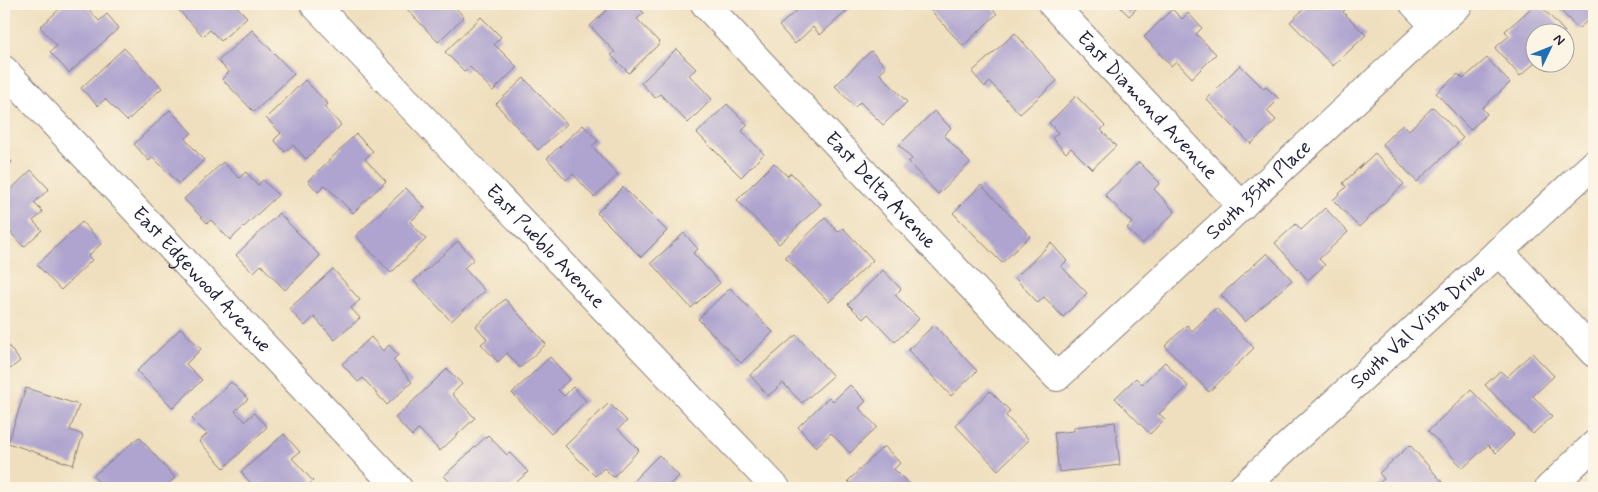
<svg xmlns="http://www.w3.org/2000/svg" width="1598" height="492" font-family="Mynerve,sans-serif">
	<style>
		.building { fill: #afa4cf }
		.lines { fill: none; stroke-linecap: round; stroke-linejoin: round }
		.minor-casing { stroke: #88807c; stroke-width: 30 }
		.major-casing { stroke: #88807c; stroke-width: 30 }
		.minor { stroke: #fff; stroke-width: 28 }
		.major { stroke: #fff; stroke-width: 28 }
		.labels { text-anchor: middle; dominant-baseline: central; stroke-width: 5; stroke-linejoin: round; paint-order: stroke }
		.street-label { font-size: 20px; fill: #22223b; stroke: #fcf5e5 }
	</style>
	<rect width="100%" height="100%" fill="#fcf5e5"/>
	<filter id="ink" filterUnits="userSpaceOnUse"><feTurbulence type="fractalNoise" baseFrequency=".02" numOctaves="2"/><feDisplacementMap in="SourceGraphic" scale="10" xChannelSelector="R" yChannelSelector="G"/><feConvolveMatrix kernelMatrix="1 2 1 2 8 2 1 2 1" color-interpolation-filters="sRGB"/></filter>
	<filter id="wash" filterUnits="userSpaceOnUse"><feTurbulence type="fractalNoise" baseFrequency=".0096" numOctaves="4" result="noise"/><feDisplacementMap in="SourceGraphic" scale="20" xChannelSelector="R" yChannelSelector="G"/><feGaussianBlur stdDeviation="1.12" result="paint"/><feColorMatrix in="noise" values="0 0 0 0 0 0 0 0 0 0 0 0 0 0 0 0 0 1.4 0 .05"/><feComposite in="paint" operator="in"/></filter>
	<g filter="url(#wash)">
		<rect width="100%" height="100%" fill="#efdfbe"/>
		<g id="blocks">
			<!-- building -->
			<path class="building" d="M65,4H84L99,21L107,14L119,28L69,73L50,52L57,46L40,27Z
				M173,4H234L247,17L221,41L210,30L203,36Z
				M402,4H452L464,17L438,42Z
				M613,4H635L644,13L637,19L660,43L629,73L611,55L615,52L590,26Z
				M804,4H855L820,35L813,27L795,44L779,26Z
				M925,4H988L997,14L963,46Z
				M1117,4H1141L1129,16Z
				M1309,4H1348L1349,5L1343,12L1366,35L1333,66L1290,22Z
				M1536,4H1539L1565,32H1536V62L1520,76L1495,48L1509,36L1505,31Z
				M1555,4H1594L1590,8L1594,15L1578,29Z
				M1172,9L1182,19L1188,13L1202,28L1196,34L1216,54L1192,78L1176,61L1171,66L1144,37Z
				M481,17L501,37L494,44L517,67L493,91L470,67L465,72L445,52Z
				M252,30L294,74L254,112L222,79L229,72L218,61Z
				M1015,33L1057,81L1020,114L990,82L985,87L972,72Z
				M124,48L162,88L127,121L105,99L98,106L81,88Z
				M676,49L696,69L689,75L712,99L688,123L660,94L655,98L641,83Z
				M871,51L886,67L880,74L907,102L883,125L860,102L855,107L835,86Z
				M1487,58L1510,83L1482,108L1487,114L1470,130L1436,93L1458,74L1463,79Z
				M1240,65L1264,89L1266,87L1279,99L1267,111L1276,120L1251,144L1206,99Z
				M524,78L567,124L538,150L496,104Z
				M305,80L328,104L324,107L341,125L306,159L293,145L285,152L274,140L281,133L266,118Z
				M1076,96L1105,126L1101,130L1116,146L1092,169L1071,148L1066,153L1052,138L1058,133L1049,123Z
				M727,104L748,125L742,131L764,154L741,177L697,133Z
				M1433,107L1463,138L1417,182L1382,144L1403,124L1409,130Z
				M170,110L192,133L185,139L204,160L179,184L153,157L149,161L134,144Z
				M934,111L951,128L944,135L970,163L938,194L908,162L912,159L899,145Z
				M583,125L598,141L592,146L618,175L594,197L573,174L566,180L547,158Z
				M356,134L373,151L365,159L386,181L353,213L325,185L318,192L308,181Z
				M1375,153L1404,184L1359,227L1333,200L1346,187L1343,183Z
				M4,154L12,162L4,170Z
				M223,162L239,178L246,172L258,185L263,180L278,195L230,240L211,220L207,223L184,199Z
				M1139,162L1160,183L1154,189L1175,212L1142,244L1127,228L1132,223L1105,195Z
				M774,163L787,176L791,173L821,204L779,244L737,200Z
				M31,170L49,189L34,203L43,212L33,221L42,230L24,247L11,233L4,239V196Z
				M981,185L1030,236L1002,263L953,213Z
				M623,187L667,231L641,257L597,213Z
				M406,188L425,208L410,222L426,239L391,273L356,236Z
				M1325,208L1348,232L1319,259L1325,265L1308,280L1275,243L1296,224L1301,230Z
				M279,213L320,256L285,290L261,265L253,273L236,255Z
				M825,218L838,232L843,228L873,260L829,302L785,257Z
				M82,222L102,243L88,256L92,260L61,290L37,265Z
				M684,233L698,249L693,253L720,283L691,308L651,263Z
				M458,241L474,259L464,268L485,291L451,321L414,281Z
				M1051,243L1067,261L1061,266L1087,293L1063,317L1044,297L1038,303L1015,278Z
				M1267,253L1292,280L1245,322L1221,295Z
				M333,269L360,300L351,308L360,318L335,340L314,317L305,326L289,309Z
				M883,270L901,289L895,295L919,319L895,342L868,314L863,319L848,304Z
				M730,288L773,332L741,363L698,319Z
				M505,299L546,344L520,368L507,353L498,362L481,344L487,339L476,326Z
				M1216,308L1254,348L1209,392L1165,346L1187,325L1192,331Z
				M934,325L977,371L951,396L908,350Z
				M181,328L201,349L186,364L202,380L173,408L137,371Z
				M796,335L833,376L802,403L783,383L768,396L750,375Z
				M371,337L383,351L389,345L398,355L393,360L412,382L387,405L363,378L358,382L342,364Z
				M4,340L20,361L4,374Z
				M1532,353L1554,376L1533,396L1552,416L1533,434L1485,385L1500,371L1507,377Z
				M550,357L570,379L558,390L564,396L573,387L586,401L551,434L512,393Z
				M1165,362L1188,386L1159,414L1165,419L1150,434L1115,398L1136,378L1142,384Z
				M447,369L462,384L452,394L475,418L440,451L419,429L412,436L395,418Z
				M231,382L248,399L235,411L245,421L254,413L267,427L224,468L199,441L207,434L192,419Z
				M850,385L866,401L859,408L877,427L850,453L831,433L816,447L798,427L829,397L833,401Z
				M26,388L79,405L70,430L83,435L73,465L8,443Z
				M1471,390L1514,435L1496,453L1488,445L1463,468L1428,431Z
				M990,391L1010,411L1006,416L1029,440L998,470L955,425Z
				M609,403L627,421L618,429L639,450L613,477L604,468L595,476L565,446Z
				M1115,422L1120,465L1059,472L1054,433L1074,431V427Z
				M284,434L300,452L292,458L313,481L305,488H255L241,472Z
				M488,435L507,455L510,453L528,472L510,488H456L444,476Z
				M139,437L175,478L163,488H104L93,476Z
				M1410,445L1443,483L1437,488H1373L1384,479L1379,473Z
				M884,446L900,463L894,469L913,488H855L848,481Z
				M659,455L679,476L666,488H626Z"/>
		</g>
	</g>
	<g filter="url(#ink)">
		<use href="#blocks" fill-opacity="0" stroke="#88807c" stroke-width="1"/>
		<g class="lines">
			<defs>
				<g id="minor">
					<path id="s1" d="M314,4L776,488"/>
					<path id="s2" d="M705,4L1057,377L1459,4"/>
					<path id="s3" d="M1052,4L1242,206"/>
					<path d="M1414,4L1435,26"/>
					<path id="s4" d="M4,70L398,488"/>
					<path d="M1499,251L1594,353"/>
					<path d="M1549,488L1594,445"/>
				</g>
				<g id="major">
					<path id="s5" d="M1242,488L1594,164"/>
				</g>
			</defs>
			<!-- minor casing -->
			<use href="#minor" class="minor-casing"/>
			<!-- major casing -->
			<use href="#major" class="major-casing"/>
			<!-- minor -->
			<use href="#minor" class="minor"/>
			<!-- major -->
			<use href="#major" class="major"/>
		</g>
	</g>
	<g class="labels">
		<!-- street labels -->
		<g class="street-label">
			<text stroke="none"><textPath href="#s3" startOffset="139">East Diamond Avenue</textPath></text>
			<text stroke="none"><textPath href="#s2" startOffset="256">East Delta Avenue</textPath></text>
			<text stroke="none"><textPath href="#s2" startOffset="788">South 35th Place</textPath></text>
			<text stroke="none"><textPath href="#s1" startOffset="335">East Pueblo Avenue</textPath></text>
			<text stroke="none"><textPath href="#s4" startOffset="288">East Edgewood Avenue</textPath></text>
			<text stroke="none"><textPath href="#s5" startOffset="239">South Val Vista Drive</textPath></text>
		</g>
	</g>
	<!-- margin -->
	<rect width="1598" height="492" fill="none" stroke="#fcf5e5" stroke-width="20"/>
	<!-- north arrow -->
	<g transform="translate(1550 48) rotate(47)"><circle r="24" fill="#fcf5e5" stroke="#a5a1a1"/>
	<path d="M0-4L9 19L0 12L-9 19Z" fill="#1f6fb2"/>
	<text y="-8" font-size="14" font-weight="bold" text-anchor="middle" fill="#22223b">N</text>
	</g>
</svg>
